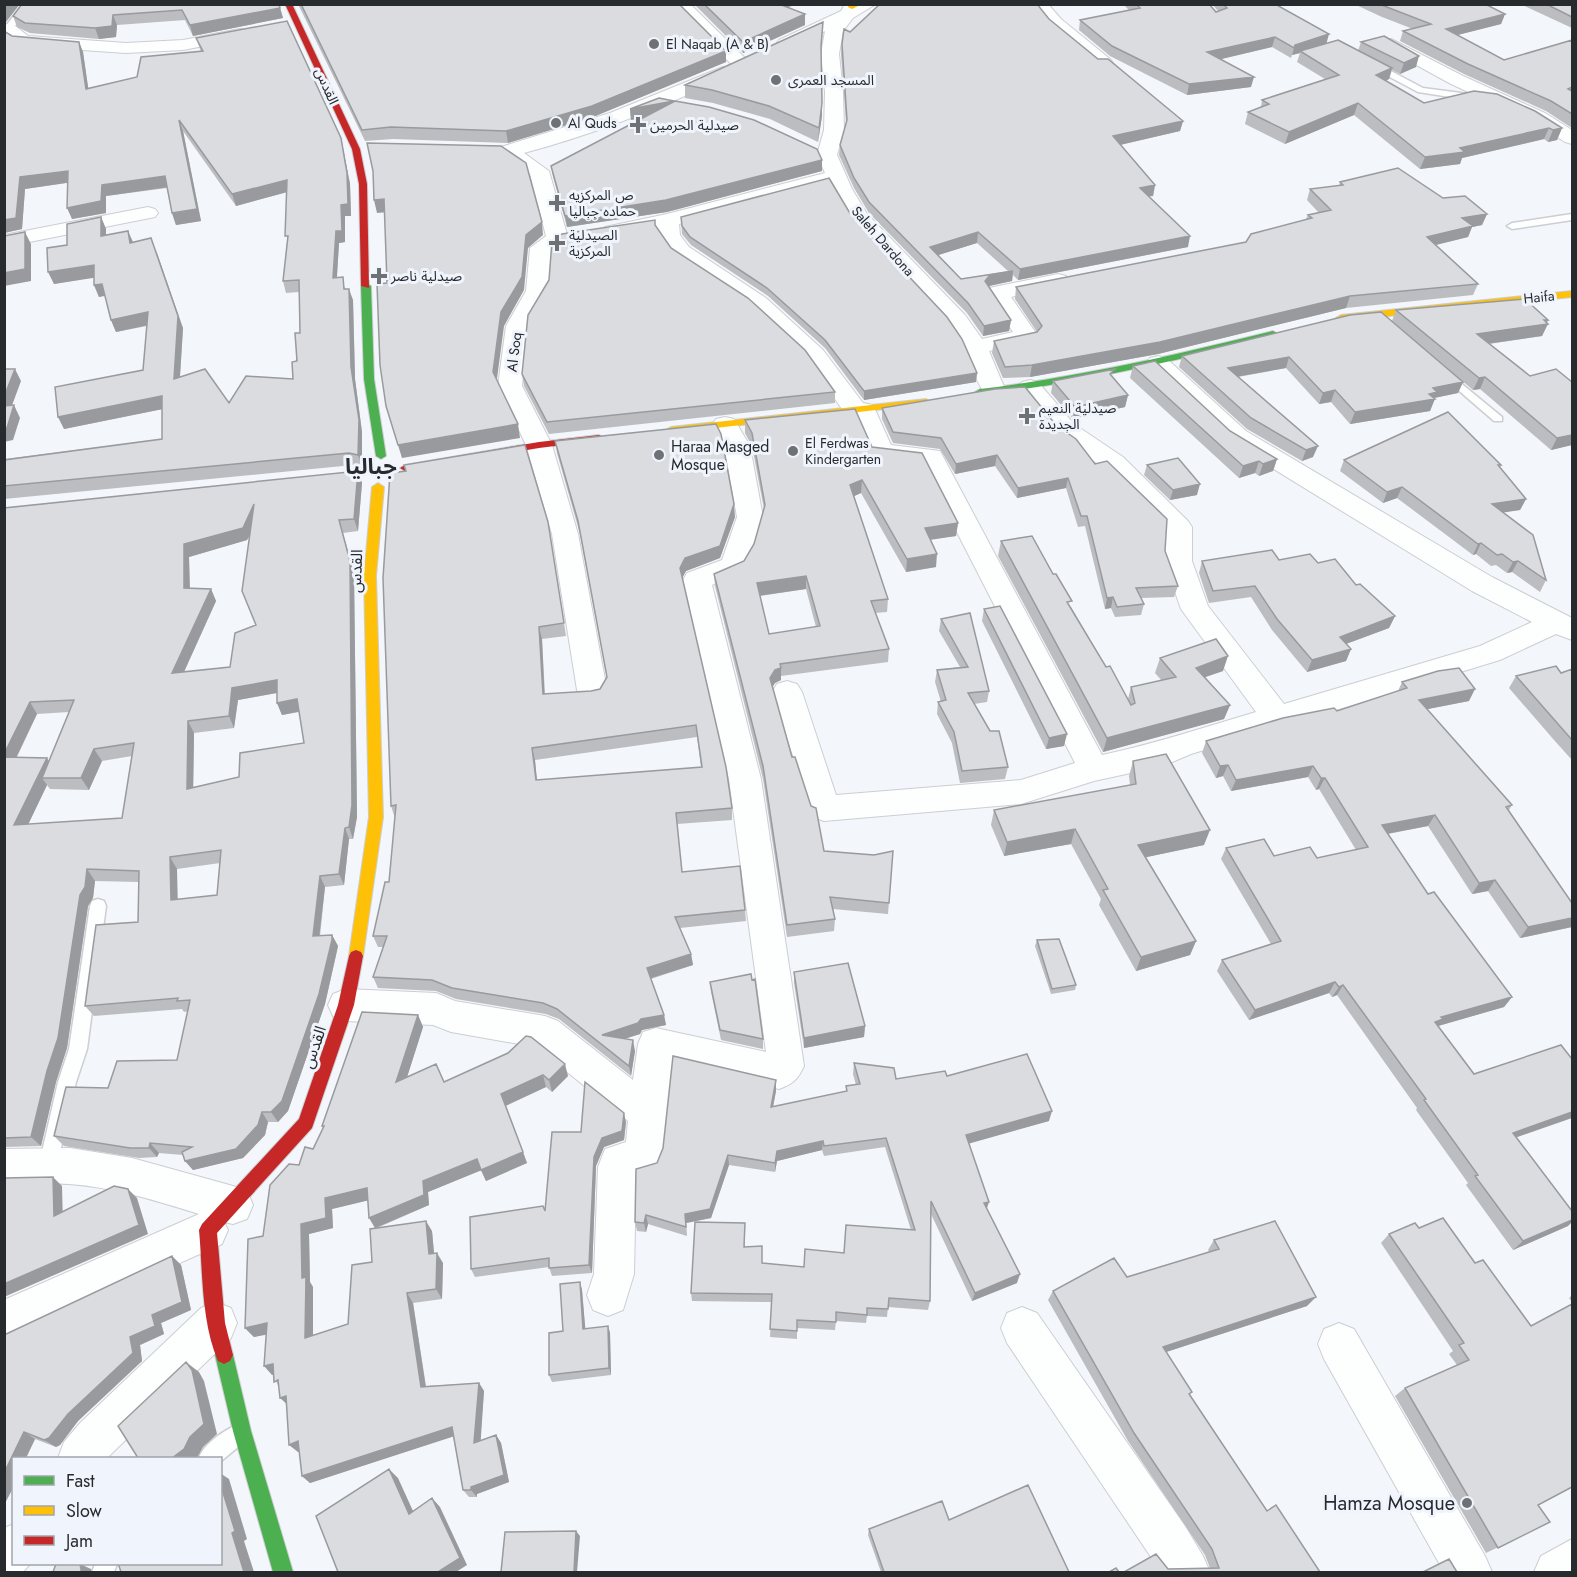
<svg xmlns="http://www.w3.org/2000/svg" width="1577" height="1577" font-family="Jost,'Noto Sans Arabic',sans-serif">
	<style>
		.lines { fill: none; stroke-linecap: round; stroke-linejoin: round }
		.lane-casing { stroke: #ccced2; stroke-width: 3 }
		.street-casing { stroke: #ccced2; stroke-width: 2 }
		.fast-casing { stroke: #ccced2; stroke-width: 2 }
		.slow-casing { stroke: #ccced2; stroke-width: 2 }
		.jam-casing { stroke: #ccced2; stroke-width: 2 }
		.lane { fill: #fdfefe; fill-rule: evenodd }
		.street { fill: #fdfefe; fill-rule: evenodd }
		.fast { fill: #4caf50; fill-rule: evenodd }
		.slow { fill: #ffc107; fill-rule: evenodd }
		.jam { fill: #c62828; fill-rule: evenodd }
		.wall { fill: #bbbdc1; fill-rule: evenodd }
		.shaded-wall { fill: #999a9d }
		.building { fill: #dadce0; stroke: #999a9d; stroke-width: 1.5; fill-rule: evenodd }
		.poi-dot { fill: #6f7275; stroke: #f0f5fd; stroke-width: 2 }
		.labels { text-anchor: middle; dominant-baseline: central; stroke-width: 6; stroke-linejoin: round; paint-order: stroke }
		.far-poi-label { font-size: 14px; fill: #282b2e; stroke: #f0f5fd; text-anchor: start }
		.far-street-label { font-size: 14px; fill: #282b2e; stroke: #f0f5fd }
		.poi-label { font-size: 16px; fill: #282b2e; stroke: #f0f5fd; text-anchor: start }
		.street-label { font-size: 16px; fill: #282b2e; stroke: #f0f5fd }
		.near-poi-label { font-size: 20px; fill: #282b2e; stroke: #f0f5fd; text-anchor: end }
		.district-label { font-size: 22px; font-weight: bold; fill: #282b2e; stroke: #f0f5fd }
	</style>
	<rect width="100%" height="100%" fill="#f3f6fa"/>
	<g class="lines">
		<defs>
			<path id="lane" d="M23,4H32L11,31H5V27Z
				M1372,61L1423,88L1476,95L1480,98L1476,101L1418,92L1369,66L1368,64Z
				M1572,214V220L1512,229L1507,226L1512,223Z
				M1446,371L1502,417V421H1494L1442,376L1440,374Z
				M98,899L104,901L106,906L87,1049L76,1082L57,1165L55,1171L48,1174L41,1171L39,1165L58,1082L69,1049L90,906L92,901Z
				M237,1425L244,1428L247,1435L244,1442L220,1462V1458H199C203,1445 224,1430 237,1425Z
				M95,1564H117L114,1572H92Z"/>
			<path id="street" d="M672,4H690L747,60L750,64L747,68H735Z
				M854,4H876L853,18L843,31L839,54L843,92L844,130L837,155L852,189L867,214L965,315L982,339L1013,332L986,293L989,288L1058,274L1066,276L1069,281L1066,286L1011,297L1038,336L1035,341L989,351L1005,389L1001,394L993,396L985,394C970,372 967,347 949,325C910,278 854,240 830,184L679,224L680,235L689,247L766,298L823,350L863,403L873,405L891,445L940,451L1102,755C1155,744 1205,727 1256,712L1181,609L1164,561L1166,529L1105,469L1056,434L1018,387L1022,382L1030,380L1038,382L1074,424L1123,457L1188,521L1192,527V561L1208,606L1284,704L1480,646L1532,622L1472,591L1228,441L1150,368L1146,363L1150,358L1158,356L1166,358L1246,431L1492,577L1572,618V640L1556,634L1500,660L1191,754L1163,766L1094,781L1021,804L824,821L813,817L772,692L777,684L787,681L797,684L802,692L836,795L1021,780L1075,763L922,464L872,458L855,418L847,416L807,360L750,308L673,257L658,235V228L612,237L605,235L602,231L605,227L667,214L825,173L817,155L824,130L825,92L821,54L825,31L791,48H779L776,44L779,40L841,11L844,6Z
				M1031,4H1048L1061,19L1110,59L1113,63L1110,67H1098L1049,27Z
				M4,24L14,25L28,36L126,43L183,40L240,29L246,30L249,34L246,38L240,39L183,50L126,53L23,46L17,45L4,35Z
				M1391,39L1463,76L1545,113L1572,130V144L1565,142L1531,121L1451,84L1385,48L1382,44L1385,40Z
				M723,67L729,68L732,72L729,76C663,107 595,134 524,153L549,171L568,238L551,251L548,291L528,326L522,386L552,445L578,534L607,690L602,698L592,701L582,698L577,690L552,534L526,445L498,386L506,326L526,291L530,248L546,236L530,174L498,151L501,147L610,113Z
				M148,207L155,209L158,213L155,217L4,247V235Z
				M725,417L734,419L750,446L763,517L752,556L742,573L712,585L761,779L804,1066C798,1079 793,1084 779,1089L672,1064L663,1157L658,1170L636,1177L634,1274L623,1310L608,1316L593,1310L587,1295L594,1274L598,1167L605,1149L626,1142L628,1121L536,1047L451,1032L433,1025L346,1021L333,1016L328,1005L333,994L346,989L436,993L455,1001L545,1016L558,1021L633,1080L638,1044L643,1032L656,1028L766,1052L729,779L683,580L687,573L722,560L737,517L724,446L713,424L716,419Z
				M70,1148L132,1158L233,1186L247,1191L253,1205L247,1219L233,1224L224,1222L228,1230L222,1244L4,1342V1300L199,1214C157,1201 113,1187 69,1184C48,1183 26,1184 4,1185V1149Z
				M216,1302L231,1308L237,1323L231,1338L107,1458H58L64,1442L80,1423L201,1308Z
				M1022,1307L1037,1313L1185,1526L1203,1556L1210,1572H1161L1007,1343L1001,1328L1007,1313Z
				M1339,1323L1354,1329L1485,1556L1492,1572H1444L1324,1359L1318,1344L1324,1329Z
				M14,1524V1564H30L23,1572H4V1528Z
				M1572,1539V1572H1534L1541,1556Z"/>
			<path id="fast" d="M366,283L371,286L374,379L386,456L381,459L376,456L364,379L361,286Z
				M1273,331L1278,334L1276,336C1178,360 1081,383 980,395L975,392L980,389C1079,377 1176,355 1273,331Z
				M224,1346L230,1349L233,1355L251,1431L293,1572H273L233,1431L215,1355L218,1349Z"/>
			<path id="slow" d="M849,4H862L852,9L848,7Z
				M1572,291V297L1341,321L1336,318L1341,315Z
				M926,399L931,402L930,404L671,433L666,430L671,427Z
				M378,483L384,487L376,576L383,817L363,956L361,960L356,962L351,960L349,956L369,817L364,576L372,487Z"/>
			<path id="jam" d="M285,4H292L360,149L367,184L369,288L361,286L359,184L352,149Z
				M599,435L604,438L603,440L539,448L405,471L400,468L405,465L539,442Z
				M356,950L361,952L363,956L354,1005L312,1128L217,1233L225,1323L233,1355L230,1361L224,1364L218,1361C201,1321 203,1273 199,1230L202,1224L299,1119L338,1005L349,956L351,952Z"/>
		</defs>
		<!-- lane casing -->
		<use href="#lane" class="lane-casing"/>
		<!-- street casing -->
		<use href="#street" class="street-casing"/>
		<!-- fast casing -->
		<use href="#fast" class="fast-casing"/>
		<!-- slow casing -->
		<use href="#slow" class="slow-casing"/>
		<!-- jam casing -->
		<use href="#jam" class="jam-casing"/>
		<!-- lane -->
		<use href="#lane" class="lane"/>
		<!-- street -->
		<use href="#street" class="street"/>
		<!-- fast -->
		<use href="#fast" class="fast"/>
		<!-- slow -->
		<use href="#slow" class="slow"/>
		<!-- jam -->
		<use href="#jam" class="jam"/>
	</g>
	<!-- wall -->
	<path class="wall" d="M279,4L283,18L193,36L185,20L117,25L116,37L99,39L30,33L17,27L13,16Z
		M298,4H679L726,62L593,117L508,143L393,139L365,141Z
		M694,4H801L787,7L805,25L743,53Z
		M1123,4H1209L1216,12L1218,11L1212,4H1275L1327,43L1358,51L1361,42L1416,67L1400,74L1392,70L1389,79L1385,81L1424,103L1562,128L1557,140L1548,142L1544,139L1462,158L1460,164L1420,169L1354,115L1285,144L1245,124L1248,112L1261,107L1262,100L1325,79L1297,62L1300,53L1292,55L1291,58L1272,47L1220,59L1251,87L1187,95L1110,56L1079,30L1080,20L1129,10Z
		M1354,4H1485L1505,14L1501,24L1457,35L1504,60L1572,40V128L1546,111L1464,74L1400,41L1403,31L1413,29L1382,17Z
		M1520,4H1572V28Z
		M1049,19L1098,59L1183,121L1180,131L1120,145L1155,185L1153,196H1149L1188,247L1018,280L1013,275L1012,281L989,286L1011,320L1009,331L983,336L967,313L869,213L854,188L839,155L840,145L846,123L841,54L842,44L850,32ZM977,243L1008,271L961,279L938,255Z
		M823,22L821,55L822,116L818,142L770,119L713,103L685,98V85Z
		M4,31L12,36L79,42L83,52L88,88L137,77L201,52L196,38L341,138L350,184L351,216H345V242L339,243L337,278L346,289L353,300L355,379L362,432V467L353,465L4,499V458L5,459L162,439V409L64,429L143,370L147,326L116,332L111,320L105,296L99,297L94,285V277L54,284L67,245L101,217L106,229V235L133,242L183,328L180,377L229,403L293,379L300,333L299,292L286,293L283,281L287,242V192L236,206L183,131L201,221L176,225L172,213L167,188L106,196V213L72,219L67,183L25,189L22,229L4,233Z
		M630,109L822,160V171L667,212L567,227L553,177L551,166L642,118L631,120Z
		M1340,182L1443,198L1487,214L1482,225L1472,227L1468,237L1436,245L1478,284L1473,295L1346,308L1158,354L1030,377L1003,378L992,353L994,341L1037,332L1015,299L1016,287L1246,242L1306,219L1308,215L1319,213L1307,200L1310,189L1339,186Z
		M851,215L977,373L976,382L864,400L825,348L768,296L691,245L682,234L681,217Z
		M655,225L671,248L835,392V403L549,434L524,386L522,374L549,280Z
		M1396,310L1548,320L1542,336L1489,344L1530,376L1572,382V445L1551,450L1480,389L1473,390L1460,379L1463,382L1458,393L1434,398L1430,411L1350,424L1331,402L1319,404L1286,368L1238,377L1313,457L1302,461L1247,429L1179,367L1182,356L1392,321Z
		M1133,366L1230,431L1277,459L1273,471L1259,476L1255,473L1239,478L1130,378Z
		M1113,377L1128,395L1125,407L1073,419L1051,393L1053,381Z
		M882,408L1056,425L1095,464L1165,551L1178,586L1174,597L1141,598L1144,604L1141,615L1115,617L1111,608L1105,609L1085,526L1078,527L1066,488L1017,498L995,466L955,474L940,449L893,443L882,419Z
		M745,420L872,447L958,523L956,536L930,539L936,567L906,572L861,493L854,496L888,599L887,612L875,613L889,649L888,662L781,676V680L775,683L772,687L792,757L824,851L874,855L893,851L888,914L833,909L835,919L834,931L787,937L763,779L715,586L714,574L744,561L754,544L764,509L752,446L745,433ZM806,589L816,627L769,634L760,596Z
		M555,441L735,517L720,558L686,571L682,578L732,808V820L677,824L682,872L745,910L746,921L680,928L691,954L693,965L651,979L664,1015L666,1025L642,1030L640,1034L624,1039L635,1051L631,1076L559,1019L546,1014L456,999L436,991L378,988L373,977L383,947H378L373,936L389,882L395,818L391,806L548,522L566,636L542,639L545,694L591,691L600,689L607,678L580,534L557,453ZM697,737L701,767L537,780L535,760Z
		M1344,460L1501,465L1500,468L1526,499L1520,510L1503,512L1546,580L1540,592L1512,572L1507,573L1496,565L1491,566L1476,554L1473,555L1397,498L1383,503L1340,471Z
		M1147,465L1197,495L1170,500L1144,475Z
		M358,471L362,483L358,531L343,533L354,573L357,817L353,839H349L344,885L325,887L320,936L332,935L338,946L337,951L325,1004L288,1111L278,1122H268L265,1135L243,1158L193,1170L185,1161L183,1155L159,1153L157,1157L139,1158L64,1146L54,1136L108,1088L177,1060L188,1011L184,1012L182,1009L94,1016L85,1006L138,922L139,882L95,881L93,898L88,906L67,1048L56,1082L41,1146L4,1147V508ZM250,536L256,625L230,667L184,672L216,601L211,589L190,588L189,557L247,540ZM277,693V703L282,715L299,712L304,743L239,777L193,787L194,733L234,728L238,700ZM69,712L49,761L17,757L37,714ZM132,756L122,818L28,825L47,785L50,789L89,790L102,761ZM220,863L217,895L177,899V869Z
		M1001,541L1071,607L1106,667L1128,699L1131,687L1162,681L1155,673L1160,658L1223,671L1205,677L1230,705L1224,719L1103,752L998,556Z
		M1279,560L1318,563L1356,585L1395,616L1389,628L1346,644L1351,649L1346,661L1307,672L1272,630L1251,597L1209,603L1199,573L1202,561Z
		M984,609L1064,746L1046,749L982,621Z
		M941,619L989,691L987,702L974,704L1008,767L1005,779L960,783L952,743L937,714L938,702H941L935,682L937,670L960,667L939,631Z
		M1572,669V760L1554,740L1509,688L1516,676L1561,673Z
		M1402,682L1469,701L1427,709L1512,805L1509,810L1572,903V927L1520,938L1488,891L1472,894L1428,826L1388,834L1428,894L1512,997L1504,1007L1438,1026L1516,1138L1568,1226L1513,1250L1466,1185L1468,1183L1416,1110L1417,1108L1337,995L1332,997L1329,993L1249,1020L1217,971L1222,960L1271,944L1221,859L1226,848L1274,856L1317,858L1356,850L1319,789L1316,790L1308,777L1231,791L1223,776L1216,778L1202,753L1206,741L1337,711L1398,691Z
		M1133,761L1204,845L1146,857L1196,941L1190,955L1136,971L1099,905L1101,899L1071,844L1004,856L991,825L994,810L1130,785L1129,776Z
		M1037,940L1076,985L1075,990L1051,994L1035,946Z
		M794,972L865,1026L864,1037L804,1048L794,983Z
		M710,982L763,1039V1049L721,1040L711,992Z
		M418,1015L423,1027L407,1077L444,1082L508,1053L568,1076L552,1092L546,1087L506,1106L527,1163L486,1181L481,1170L428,1192L429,1205L377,1228L432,1231L434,1254L443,1263L442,1299L413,1303L426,1386L479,1383L484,1391L480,1441L496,1435L501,1443L509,1482L477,1494V1497H469L463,1490L453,1436L310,1483L302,1476L299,1451L298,1452L286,1404L273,1374L272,1375L266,1334L254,1337L245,1328L263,1236L299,1165L313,1149L323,1128L322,1126ZM368,1200L375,1228L372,1262L348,1324L313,1335V1287L310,1282L309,1234L333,1228L332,1209Z
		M854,1063L896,1079L947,1076L1049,1121L969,1143L987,1209L1017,1283L972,1301L931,1214L930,1301L928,1310L888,1307L887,1317L867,1316L866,1323L836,1321L835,1330L797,1328V1339L770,1337L772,1302L692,1301L691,1293L745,1223V1246L763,1263L804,1267L911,1230L885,1147L824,1156L822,1150L777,1161L775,1172L729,1165L711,1218L686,1223L687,1236L648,1224L646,1232L637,1231L635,1222L657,1163L776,1080V1091L773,1107L846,1092V1086L856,1085L853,1074Z
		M626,1122L624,1140L604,1147L596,1166L592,1273L552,1276L549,1267L475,1277L471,1269L545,1211L581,1132Z
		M1419,1228L1475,1263L1531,1326L1538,1505L1550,1522L1486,1553L1395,1396L1405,1388L1457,1365L1449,1354L1453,1351L1381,1243L1389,1234Z
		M1214,1240L1307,1306L1166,1352L1192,1392L1190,1394L1267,1511L1320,1572L1168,1569L1210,1568L1205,1555L1128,1441L1048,1300L1053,1291L1127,1277L1209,1252L1208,1250Z
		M172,1256L181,1265L191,1310L161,1323L164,1334L140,1345L142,1361L78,1421L60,1445L56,1447L35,1439L26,1458H14V1486L4,1505V1335Z
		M580,1282L582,1290L585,1329L608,1326L610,1333L611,1375L552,1382L549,1375Z
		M1572,1295V1302L1569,1298Z
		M949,1520L1069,1572H881L868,1535L869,1529Z"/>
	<!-- shaded-wall -->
	<path class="shaded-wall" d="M7,4H20L6,22L4,19V8Z
		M769,4H801L769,11Z
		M280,8L283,18L193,36L190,25Z
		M805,14V25L743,53V42Z
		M1505,14L1501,24L1442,39L1446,29Z
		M113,15L117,25L116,37L99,39L95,28Z
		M1329,34L1326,45L1300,51V53L1292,55L1295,45Z
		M1275,37L1272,47L1205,63L1207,52Z
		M79,42L83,52L90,100L86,89Z
		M726,51V62L593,117L508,143L506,131Z
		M1419,56L1416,67L1400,74L1404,63Z
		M1392,68L1389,79L1372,87L1376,75Z
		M1254,77L1251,87L1187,95L1189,84Z
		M674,101L675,112L631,120L630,109Z
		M822,103V116L818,142L819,128Z
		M1358,103L1354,115L1285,144L1289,132Z
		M179,120L183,131L201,221L176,225L172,213Z
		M1183,121L1180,131L1111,147L1113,136Z
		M1549,128L1544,139L1462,158L1460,164L1420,169L1425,157L1460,148Z
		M1562,128L1557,140L1548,142L1553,130Z
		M341,138L350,184L351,216H345V242L339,243L336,290L333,278Z
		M822,160V171L667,212L567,227L565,216Z
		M68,171L72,182L25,189L22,229L4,233V220L20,177Z
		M165,176L169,187L106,196V213L72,219L67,208L102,185Z
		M287,180L291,191L236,206L232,194Z
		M1155,185L1153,196L1138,198L1140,188Z
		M384,199L388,212L377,213L374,200Z
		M1487,214L1482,225L1472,227L1468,237L1423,248L1427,237L1462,218Z
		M101,217L106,229V247L101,236Z
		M542,222L543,235L528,248L524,290L504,326L496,386L493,372L501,312L526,235Z
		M128,231L133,242L130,243Z
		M25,232L31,244V281L4,286V273Z
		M978,232L977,243L929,258L930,247Z
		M1190,236L1188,247L1018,280L1020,269Z
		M156,250L183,328L179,391L174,379Z
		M94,265L99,277L54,284L48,272Z
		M1013,271L1012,281L989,286L985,281L990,275Z
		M102,284L107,295L99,297L94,285Z
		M349,289L353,300L355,379L362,432V467L358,455L351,367Z
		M1350,296L1346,308L1158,354L1030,377L1032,365Z
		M148,312L153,324L116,332L111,320Z
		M1011,320L1009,331L983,336L984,326Z
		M1544,320H1548L1545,325L1548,324L1542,336L1472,346L1477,334Z
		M1289,357L1286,368L1224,379L1228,368Z
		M15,369L21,381L7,419L4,413V397Z
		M977,373L976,382L864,400V391Z
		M1485,377L1480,389L1473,390L1479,378Z
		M1463,382L1458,393L1434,398L1435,399L1430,411L1350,424L1355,412L1433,388Z
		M1335,390L1331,402L1319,404L1323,393Z
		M1128,395L1125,407L1073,419L1075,407Z
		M162,396L168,408L64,429L58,417Z
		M14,405L20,418L13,440L4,442V428Z
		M518,424L520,438L402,458L398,445Z
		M1572,435V445L1551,450L1557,438Z
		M1318,446L1313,457L1302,461L1306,450Z
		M997,455L995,466L955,474L956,464Z
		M1277,459L1273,471L1259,476L1263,464Z
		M1259,461L1255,473L1239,478L1243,466Z
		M358,471L362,483L358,531L354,519Z
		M1068,478L1066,488L1017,498L1018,488Z
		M862,480L861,493L850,498V485Z
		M1200,484L1197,495L1170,500L1173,490Z
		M1402,487L1397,498L1383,503L1387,492Z
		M1526,499L1520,510L1487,515L1492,504Z
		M254,504L259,517L247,540L189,557L190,600L184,588V544Z
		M734,504L735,517L720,558L686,571L681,580L680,568L685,558Z
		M339,520L354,573L357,817L353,839L349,827Z
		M958,523L956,536L923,541L925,528Z
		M1481,543L1476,554L1473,555L1478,544Z
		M937,554L936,567L906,572L907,559Z
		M1518,561L1512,572L1507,573L1513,562Z
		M806,576V589L757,596V583Z
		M211,589L216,601L178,685L172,673Z
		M1113,597L1111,608L1105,609L1107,598Z
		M1395,616L1389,628L1335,648L1340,637Z
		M539,627L542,639L545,707L543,694Z
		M1351,649L1346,661L1307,672L1312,660Z
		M1228,656L1223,671L1191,682L1196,668Z
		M781,668V680L775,683L770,691V678L775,670Z
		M277,680L282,692L238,700L234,728L229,716L232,688Z
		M1475,689L1469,701L1413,712L1419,700Z
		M297,699L302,711L282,715L277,703Z
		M30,702L37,714L11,768L4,759V754Z
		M1230,705L1224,719L1103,752L1107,738Z
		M188,721L194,733L193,801L187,789Z
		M1067,734L1064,746L1046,749L1049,738Z
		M532,748L535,760L538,792L536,780Z
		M94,749L102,761L89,790L81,778Z
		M47,758L55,770L42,778L47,785L22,837L14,825Z
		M1228,765L1223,776L1216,778L1220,766Z
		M1313,766L1308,777L1231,791L1236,780Z
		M1321,778H1325L1319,789L1316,790Z
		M1435,815L1428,826L1375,836L1382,825Z
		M345,828L349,839L344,885L339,874Z
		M1075,829L1071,844L1004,856L1007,842Z
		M1210,830L1204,845L1133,860L1138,845Z
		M170,857L177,869L178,911L171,900Z
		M87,869L95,881L93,898L88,906L67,1048L56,1082L41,1146L31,1137L80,895Z
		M320,876L325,887L318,947L313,936Z
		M1495,880L1488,891L1472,894L1479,883Z
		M1572,918V927L1520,938L1528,927Z
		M332,935L338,946L325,1004L288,1111L278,1122L271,1112Z
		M1196,941L1190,955L1136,971L1141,957Z
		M691,954L693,965L648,979L647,968Z
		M1335,982L1329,993L1249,1020L1255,1010Z
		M1343,985L1337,995L1332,997L1339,987Z
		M1512,997L1504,1007L1438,1026L1435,1022L1441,1017Z
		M418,1015L423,1027L402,1093L396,1082Z
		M664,1015L666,1025L642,1030L640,1034L605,1045L602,1035L641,1019Z
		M865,1026L864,1037L804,1048V1038Z
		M633,1040L635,1051L631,1076L629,1066Z
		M565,1064L568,1076L552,1092L549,1080Z
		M543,1075L546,1087L505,1106L501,1094Z
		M776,1080V1091L771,1117V1107Z
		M1052,1111L1049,1121L964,1145L966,1135Z
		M262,1112L268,1122L265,1135L243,1158L193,1170L185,1161Z
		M1572,1112V1118L1503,1142L1513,1133Z
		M624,1113L626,1122L624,1140L604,1147L596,1166L592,1273L589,1265L594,1157L602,1138Z
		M823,1141L822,1150L777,1161L775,1172V1163L777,1151Z
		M150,1143L159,1153L157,1157L149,1148Z
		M523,1152L527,1163L486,1181L481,1170Z
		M728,1155L729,1165L711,1218L686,1223L687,1236L685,1214Z
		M477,1159L482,1170L428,1192L429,1205L375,1228L369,1218L423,1181Z
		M53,1177L62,1186L63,1225L54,1216Z
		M367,1188L374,1199L332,1209L333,1228L309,1234L310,1282L313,1287V1347L305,1338L302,1278L301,1224L325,1198Z
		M128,1189L137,1198L148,1234L4,1297V1284Z
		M989,1202L986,1211L984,1203Z
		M646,1215L648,1224L646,1232L644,1223Z
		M1572,1220V1222L1568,1226L1513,1250L1523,1241Z
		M426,1221L432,1231L435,1264L429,1254Z
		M437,1253L443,1263L442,1299L436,1289Z
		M172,1256L181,1265L191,1310L161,1323L164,1334L140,1345L142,1361L78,1421L60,1445L56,1447L44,1440L68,1414L130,1337L152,1315Z
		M1020,1274L1017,1283L972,1301L975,1293Z
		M580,1282L582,1290L586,1336L583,1329Z
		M407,1293L413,1303L427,1395L421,1387Z
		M1316,1297L1307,1306L1157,1355L1163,1347Z
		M267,1323L275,1333L254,1337L245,1328Z
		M608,1326L610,1333L611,1375L609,1368Z
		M186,1362L199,1372L204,1381L217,1434L203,1447L197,1458H172Z
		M273,1364L281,1372L272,1375L264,1366Z
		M479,1383L484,1391L480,1451L474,1443Z
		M286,1396L289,1406L280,1398Z
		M452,1427L458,1435L310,1483L302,1476Z
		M24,1432L35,1439L26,1458H14V1486L4,1505V1473Z
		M496,1435L501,1443L509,1482L477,1494V1497L471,1490V1487Z
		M298,1441L307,1449L298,1452L289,1445Z
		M389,1469L398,1478L418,1522L409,1514Z
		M220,1473L229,1479L247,1539L244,1541L254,1572H244L232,1533L220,1483Z
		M432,1498L440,1507L467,1565L456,1572H438Z
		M576,1531L580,1536L577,1572H574Z
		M80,1564L91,1569L92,1572H81Z"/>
	<!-- building -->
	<path class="building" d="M22,4H279L280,8L190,25L182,10L113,15L112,26L95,28L25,23L13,16Z
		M301,4H679L726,51L592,106L506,131L391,127L362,130Z
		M704,4H779L805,14L743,42Z
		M880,4H1037L1049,19L1098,59H1108L1183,121L1113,136L1155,185L1140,188L1190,236L1020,269L978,232L930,247L961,279L1013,271L990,275L985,281L1011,320L984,326L968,303L869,202L854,178L840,145L847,120L842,44L844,29L850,32Z
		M1136,4H1209L1216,12L1227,8L1223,4H1275L1329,34L1295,45L1294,48L1275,37L1207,52L1254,77L1189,84L1112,46L1080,20L1140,8Z
		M1379,4H1485L1505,14L1446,29L1504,60L1572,40V87L1568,89L1572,91V114L1551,101L1468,64L1403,31L1431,24Z
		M1546,4H1572V17Z
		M287,21L341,138L347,173L348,204L341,205L342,231H336L333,278L343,277L344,289H349L351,367L359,420L358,455L349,453L4,486V460L162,439V396L58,417L55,387L143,370L148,312L111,320L102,284L94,285V265L48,272L47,248L67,245V224L101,217V236L128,231L130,243L151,238L178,316L174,379L205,369L229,403L246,376L293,379L292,362L297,361L295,333H300L299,280L283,281L288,236H285L287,180L232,194L179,120L197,209L172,213L165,176L102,185L101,201L67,208L68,171L20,177L16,218L4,220V31L12,36L79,42L86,89L137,77L141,57L203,51L196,38Z
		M823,22L821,46L822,103L819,128L769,106L712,90L685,85Z
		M1384,36L1419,56L1404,63L1361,42Z
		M1338,40L1392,68L1376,75L1424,103L1474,91L1497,94L1535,111L1562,128L1553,130L1549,128L1460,148L1465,152L1425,157L1358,103L1289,132L1248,112L1269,104L1262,100L1339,75L1300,51Z
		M659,98L674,101L630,109Z
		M675,101L709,107L754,120L817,149L822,160L666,200L565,216L551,166Z
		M367,143L501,146L526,163L542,222L526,235L522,277L501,312L493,372L518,424L398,445L386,406L380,365L377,284L387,283L384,199L374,200L373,171Z
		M1398,168L1443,198L1465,196L1487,214L1462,218L1473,226L1427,237L1478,284L1350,296L1160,342L1032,365L1005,367L994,341L1037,332L1042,326L1016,287L1246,242L1251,234L1312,218L1308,215L1331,210L1310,189L1343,185L1340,182Z
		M829,178L851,215L947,317L962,339L977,373L864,391L825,340L767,288L690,237L682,226L681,217Z
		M655,220V225L671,248L748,298L805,350L835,392L547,422L522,374L528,315L549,280L552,241L562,234Z
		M25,232V269L4,273V236Z
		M1525,299L1548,320H1544L1548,324L1477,334L1530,376L1556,369L1572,382V435L1557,438L1485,377L1479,378L1396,310Z
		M1381,312L1463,382L1433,388L1437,392L1429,394L1435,399L1355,412L1335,390L1323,393L1289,357L1228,368L1318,446L1306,450L1251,418L1182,356L1350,315Z
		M1155,361L1230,431L1277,459L1263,464L1259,461L1243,466L1133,366Z
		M4,369H15L4,397Z
		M1115,369L1110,374L1128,395L1075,407L1053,381Z
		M1025,387L1056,425L1076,439L1095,464L1107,461L1167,519L1165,551L1178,586L1136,588L1144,604L1117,607L1113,597L1107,598L1087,516H1081L1068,478L1018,488L997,455L956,464L941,438L893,432L882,408L995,389Z
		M14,405L7,428H4V406Z
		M855,409L872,447L922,453L958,523L925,528L937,554L907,559L862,480L850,485L888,599L871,601L889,649L780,664L781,668L775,670L770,678L792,757H795L811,806L816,808L824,851L874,855L893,851L889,903L830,897L835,919L787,925L763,766L714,574L744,561L754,544L765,505L752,433L745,420ZM806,576L820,626L769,634L757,583Z
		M1448,412L1501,465H1498L1526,499L1492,504L1533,535L1546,580L1518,561L1513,562L1502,554L1497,555L1481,543L1478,544L1402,487L1387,492L1344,460Z
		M716,424L721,434L734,504L720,546L685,558L680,568L726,767L732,808L676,813L682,872L740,866L745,910L675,917L691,954L647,968L664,1015L641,1019L638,1023L602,1035L633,1040L629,1066L557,1009L543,1003L452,988L432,980L373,977L387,936H373L385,882H389L396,805L391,806L383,578L390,473L406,471L404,465L525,445L548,522L564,623L539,627L543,694L591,691L600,689L607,677L578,521L555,441ZM696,725L702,767L536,780L532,748Z
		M1178,458L1200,484L1173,490L1147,465Z
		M358,471L354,519L339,520L350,561L352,805L349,827L345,828L339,874L320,876L313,936L332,935V940L319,994L282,1101L271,1112H262L258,1125L236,1149L185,1161L182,1152L192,1147L150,1143L149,1148H130L54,1136L66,1087L108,1088L117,1061L177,1060L190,1000L177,1001L178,998L85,1006L96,925L138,922L139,871L87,869L85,887L80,895L58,1038L47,1071L31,1137L4,1138V757L47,758L14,825L122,818L134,743L94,749L81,778H42L74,700L30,702L4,754V508ZM254,504L242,591L256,625L235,633L230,667L172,673L211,589L184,588V544L243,528ZM277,680V703L297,699L304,743L240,753L239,777L187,789L188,721L229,716L232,688ZM221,850L217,895L171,900L170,857Z
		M1032,536L1053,574H1056L1072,601L1067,602L1106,667L1110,666L1131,705L1135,703L1131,687L1176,677L1160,658L1216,639L1228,656L1196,668L1230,705L1107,738L1001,541Z
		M1272,550L1279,560L1310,554L1318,563L1335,559L1356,585L1360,584L1395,616L1340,637L1351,649L1312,660L1277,619L1255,586L1213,591L1202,561Z
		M1000,606L1067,734L1049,738L984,609Z
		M970,613L989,691L968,693L990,731H999L1008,767L962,771L954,732L938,702L946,700L937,670L968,667L941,619Z
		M1556,666L1561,673L1572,669V740L1516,676Z
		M1459,668L1475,689L1419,700L1512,805L1506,807L1572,903V918L1528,927L1495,880L1479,883L1435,815L1382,825L1428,894L1434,892L1512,997L1441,1017L1443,1019L1435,1022L1474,1074L1561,1045L1572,1059V1112L1513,1133L1572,1211V1220L1523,1241L1475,1176L1478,1175L1424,1100L1426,1099L1343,985L1339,987L1335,982L1255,1010L1222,960L1281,941L1226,848L1264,839L1274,856L1310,847L1317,858L1368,847L1325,778H1321L1313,766L1236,780L1228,765L1220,766L1206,741L1283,718L1334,708L1337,711L1407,688L1402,682L1438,671Z
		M1166,754L1210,830L1138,845L1196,941L1141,957L1103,890L1108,889L1075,829L1007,842L994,810L1136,784L1133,761Z
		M1059,939L1076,985L1052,989L1037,940Z
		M848,963L865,1026L804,1038L794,972Z
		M751,974L752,980L755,979L763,1039L720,1030L710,982Z
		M362,1012L418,1015L396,1082L436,1064L444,1082L508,1053L526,1036L531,1037L565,1064L549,1080L543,1075L501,1094L523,1152L481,1170L477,1159L423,1181L424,1195L369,1218L367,1188L325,1198L326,1218L301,1224L302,1278L306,1277L305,1338L348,1324L352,1265L372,1262L370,1229L426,1221L429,1254L437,1253L436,1289L407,1293L421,1387L479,1383L474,1443L496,1435L504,1475L471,1487V1490H463L452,1427L302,1476L298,1441L289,1445L286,1396L280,1398L278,1380L274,1382L273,1364L264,1366L267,1323L245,1328L248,1239L263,1236L270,1185L289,1164L299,1165L305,1147L313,1149L324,1126H322Z
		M1027,1054L1052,1111L966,1135L989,1202L984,1203L1020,1274L975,1293L931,1201L930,1301L889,1298L888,1309L867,1308V1315L836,1312V1322L797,1320V1331L770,1329L772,1294L691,1293L695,1222L745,1223L744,1247L762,1246V1263L804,1267L805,1249L844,1253L846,1225L915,1230L886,1138L824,1146L823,1141L777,1151L775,1163L728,1155L710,1209L685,1214L686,1227L646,1215L644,1223L635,1222L636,1169L657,1163L663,1148L673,1056L776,1080L771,1107L847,1091L846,1086L860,1084L854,1063L894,1068L896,1079L945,1071L947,1076Z
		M585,1082L624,1113L622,1131L602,1138L594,1157L589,1265L549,1268V1258L471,1269L470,1217L543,1206L545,1211L552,1132H581Z
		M53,1177L54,1216L114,1186L128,1189L139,1225L4,1284V1178Z
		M1443,1218L1475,1263L1483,1260L1531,1326L1572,1304V1487L1538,1505L1550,1522L1498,1548L1405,1388L1469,1360L1459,1345L1464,1343L1389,1234L1415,1223L1419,1228Z
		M1275,1221L1316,1297L1163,1347L1192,1392L1189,1394L1267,1511L1276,1505L1320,1572H1124L1156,1554L1168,1569L1219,1568L1212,1549L1134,1433L1053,1291L1114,1258L1127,1277L1219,1249L1214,1240Z
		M172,1256L182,1302L152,1315L155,1326L130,1337L133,1353L68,1414L49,1438L44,1440L24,1432L4,1473V1335Z
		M580,1282L583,1329L608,1326L609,1368L549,1375V1333L563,1331L560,1284Z
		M186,1362L192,1370L204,1424L190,1437L184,1449L172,1458H138L118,1426Z
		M389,1469L409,1514L432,1498L460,1558L438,1572H338L316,1516Z
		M220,1483L235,1531L232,1533L244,1572H121L118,1563H220Z
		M1028,1485L1069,1572H884L869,1529L942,1501L949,1520Z
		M576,1531L574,1572H501L505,1532Z
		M1449,1559L1457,1572H1423Z
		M56,1564H80L81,1569V1572H53Z
		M1116,1568L1119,1572H1109Z"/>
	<!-- markers -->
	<g class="poi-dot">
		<circle cx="654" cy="44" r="6"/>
		<circle cx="776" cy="80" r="6"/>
		<circle cx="556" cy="123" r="6"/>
		<path d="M635 116h6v6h6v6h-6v6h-6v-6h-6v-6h6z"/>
		<path d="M554 194h6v6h6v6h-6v6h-6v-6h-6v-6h6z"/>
		<path d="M554 234h6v6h6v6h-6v6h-6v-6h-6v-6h6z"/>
		<path d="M376 267h6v6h6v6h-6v6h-6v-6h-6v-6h6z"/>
		<path d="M1024 407h6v6h6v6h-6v6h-6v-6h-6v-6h6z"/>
		<circle cx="793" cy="451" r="6"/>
		<circle cx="659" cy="455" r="6"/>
		<circle cx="1467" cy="1503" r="6"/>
	</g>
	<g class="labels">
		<!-- far-poi labels -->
		<g class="far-poi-label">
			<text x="666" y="44">El Naqab (A &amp; B)</text>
			<text x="788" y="80">المسجد العمرى</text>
			<text x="568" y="123">Al Quds</text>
			<text x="650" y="125">صيدلية الحرمين</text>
			<text x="569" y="195">ص المركزيه<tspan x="569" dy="16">حماده جباليا</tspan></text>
			<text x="569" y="235">الصيدلية<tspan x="569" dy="16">المركزية</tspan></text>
			<text x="391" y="276">صيدلية ناصر</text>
			<text x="1039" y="408">صيدلية النعيم<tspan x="1039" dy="16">الجديدة</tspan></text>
			<text x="805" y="443">El Ferdwas<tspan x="805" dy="16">Kindergarten</tspan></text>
		</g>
		<!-- far-street labels -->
		<g class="far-street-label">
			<text transform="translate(327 86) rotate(66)">القدس</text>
			<text transform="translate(883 241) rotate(49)">Saleh Dardona</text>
			<text transform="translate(1539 297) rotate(-6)">Haifa</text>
			<text transform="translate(514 352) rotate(-83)">Al Soq</text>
		</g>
		<!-- poi labels -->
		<g class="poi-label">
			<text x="671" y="446">Haraa Masged<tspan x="671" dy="18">Mosque</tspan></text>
		</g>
		<!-- street labels -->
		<g class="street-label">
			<text transform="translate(356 571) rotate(-88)">القدس</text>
			<text transform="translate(314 1047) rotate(-71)">القدس</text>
		</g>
		<!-- near-poi labels -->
		<g class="near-poi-label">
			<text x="1455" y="1503">Hamza Mosque</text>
		</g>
		<!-- district labels -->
		<g class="district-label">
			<text x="371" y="466">جباليا</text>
		</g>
	</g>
	<!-- border -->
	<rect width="1577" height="1577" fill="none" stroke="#282b2e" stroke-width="12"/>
	<!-- legend -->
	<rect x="12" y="1457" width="210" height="108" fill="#f0f5fd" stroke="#a0a4aa" stroke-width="1.5"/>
	<rect x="24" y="1476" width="30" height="9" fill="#4caf50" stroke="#a0a4aa" stroke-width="1.5"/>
	<text x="66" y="1487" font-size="18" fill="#282b2e">Fast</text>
	<rect x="24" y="1506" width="30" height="9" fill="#ffc107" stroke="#a0a4aa" stroke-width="1.5"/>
	<text x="66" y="1517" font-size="18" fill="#282b2e">Slow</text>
	<rect x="24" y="1536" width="30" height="9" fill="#c62828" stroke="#a0a4aa" stroke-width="1.5"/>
	<text x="66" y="1547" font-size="18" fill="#282b2e">Jam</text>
</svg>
